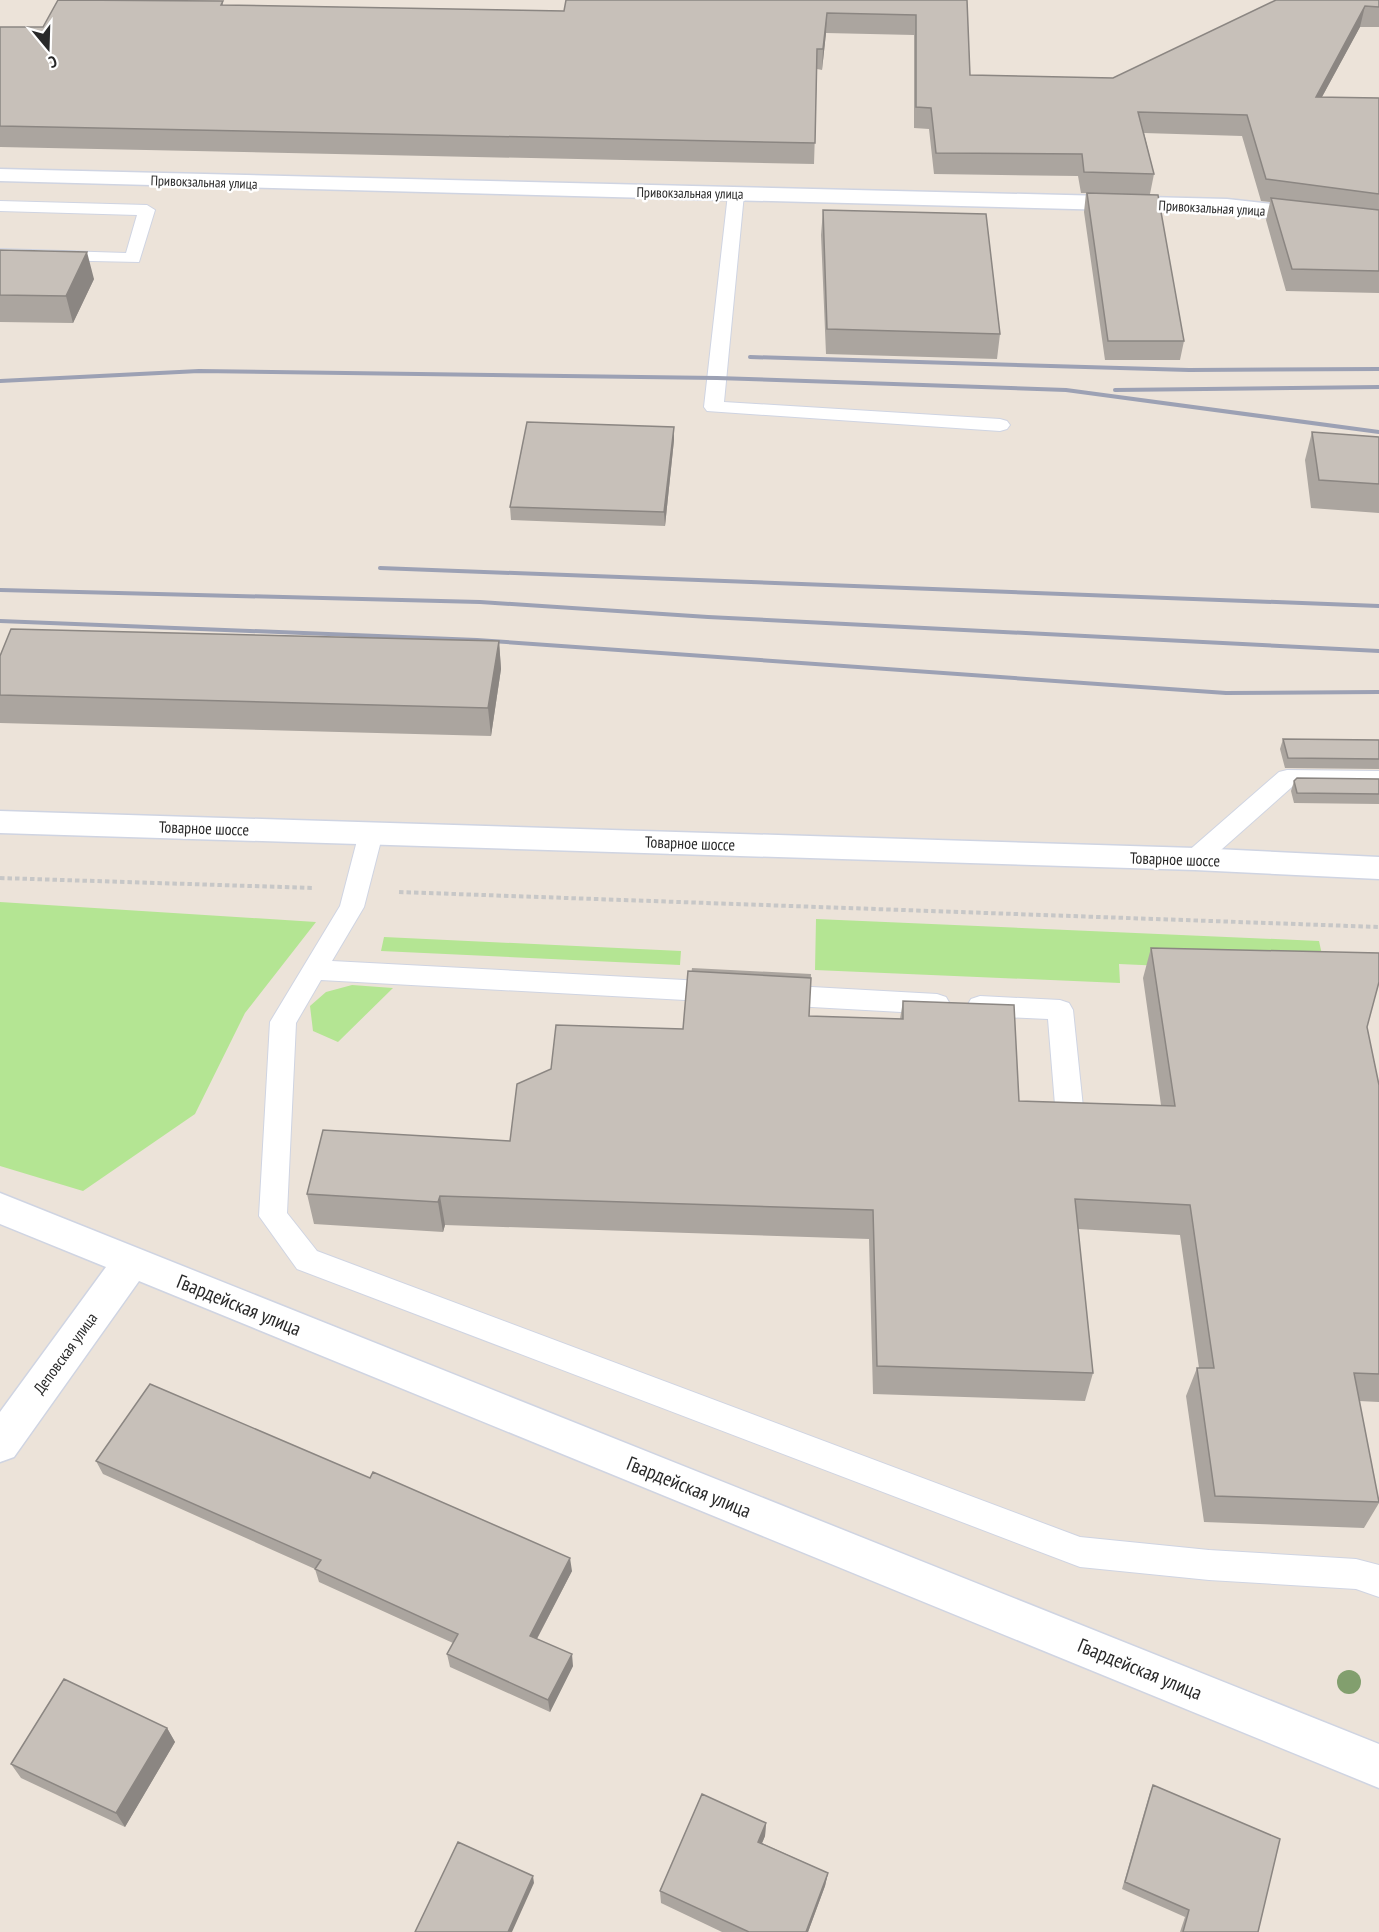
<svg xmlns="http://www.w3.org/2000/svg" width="1379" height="1932" font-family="'PT Sans Narrow',sans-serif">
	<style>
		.green { fill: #b4e593 }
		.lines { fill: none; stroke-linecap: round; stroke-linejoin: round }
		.service-casing { stroke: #cfd4e2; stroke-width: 2 }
		.minor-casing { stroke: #cfd4e2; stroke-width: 3 }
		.tertiary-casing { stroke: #cfd4e2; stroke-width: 3 }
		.path { stroke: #c7c7c7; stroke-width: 4; stroke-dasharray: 4.5 3; stroke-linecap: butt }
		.service { fill: #fff; fill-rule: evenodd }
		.minor { fill: #fff; fill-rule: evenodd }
		.tertiary { fill: #fff; fill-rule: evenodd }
		.rail { stroke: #9ca1b4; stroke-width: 4 }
		.tree { fill: #829f6e }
		.wall { fill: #aba59f }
		.shaded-wall { fill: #8b8682 }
		.building { fill: #c7c0b9; stroke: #8b8682; stroke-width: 1.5 }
		.labels { text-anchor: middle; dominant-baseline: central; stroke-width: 5; stroke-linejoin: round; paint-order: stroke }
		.far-street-label { font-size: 14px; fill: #292929; stroke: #fff }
		.street-label { font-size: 16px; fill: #292929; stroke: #fff }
		.near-street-label { font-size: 20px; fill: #292929; stroke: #fff }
	</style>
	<rect width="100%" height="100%" fill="#ece3d9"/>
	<!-- green -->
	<path class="green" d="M0,902L316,922L245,1013L195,1114L83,1191L0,1166Z
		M816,919L1319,941L1326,973L1119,964L1120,983L815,970Z
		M384,937L681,951L680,965L381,951Z
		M352,985L393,988L338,1042L313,1031L310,1006L326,992Z"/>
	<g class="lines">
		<defs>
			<path id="service" d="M736,189L744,194L724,402L1000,419L1007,421L1010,425L1007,429L1000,431L707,411L704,407L728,194Z
				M0,201L147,205L155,210L139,262L0,259V249L126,253L137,215L0,211Z
				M1287,770L1379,771V787L1293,786L1204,865L1195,868L1186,865L1183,859L1186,853L1279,772Z
				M371,824L379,827L383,833L364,907L332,961L721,982L730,985L734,992L730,999L721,1002L321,980L296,1023L287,1213L317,1251L1080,1537L1209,1550L1356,1559L1379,1565V1597L1356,1589L1209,1580L1080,1567L297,1269L259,1216L270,1022L340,906L359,833L363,827Z
				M776,985L937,994L946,997L950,1004L946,1011L937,1014L776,1005L767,1002L763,995L767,988Z
				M980,996L1060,1000L1069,1003L1073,1010L1084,1117L1080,1125L1070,1128L1060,1125L1056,1117L1048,1019L980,1016L971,1013L967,1006L971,999Z"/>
			<path id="minor" d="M0,169L1227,199L1379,216V230L1227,213L0,181Z
				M0,1193L1379,1744V1788L139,1281L14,1457L0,1462V1412L106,1267L0,1224Z"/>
			<path id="tertiary" d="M0,811L1195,848L1379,857V879L1195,870L0,833Z"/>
		</defs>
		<!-- service casing -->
		<use href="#service" class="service-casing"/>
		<!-- minor casing -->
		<use href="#minor" class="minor-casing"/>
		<!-- tertiary casing -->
		<use href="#tertiary" class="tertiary-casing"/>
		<!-- path -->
		<path class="path" d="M0,878L314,888
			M399,892L1379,927"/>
		<!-- service -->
		<use href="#service" class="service"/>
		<!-- minor -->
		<use href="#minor" class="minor"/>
		<!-- tertiary -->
		<use href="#tertiary" class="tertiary"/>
		<!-- rail -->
		<path class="rail" d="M750,357L1189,370L1379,369
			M0,381L199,371L717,378L1066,390L1379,432
			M1115,390L1379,387
			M380,568L1379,606
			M0,590L480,602L708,617L1379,651
			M0,621L477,640L1226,693L1379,692"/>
	</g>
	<!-- trees -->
	<circle class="tree" cx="1349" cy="1682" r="12"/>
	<!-- wall -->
	<path class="wall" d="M967,0L970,75L1113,78L1379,0V27H1360L1322,97L1379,98V293L1286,291L1266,220L1270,202L1261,201L1242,136L1144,133L1154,174L1150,194L1184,341L1180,360H1105L1084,212L1086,193H1081L1078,176L934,174L929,129L914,128V35L826,33L822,70L817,69L814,164L0,147V27H43L223,1V5L564,11Z
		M823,210L1000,334L997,359L826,354L821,235Z
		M0,250L94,279L73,323L0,322Z
		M1312,432L1379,437V513L1311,508L1305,460Z
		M674,440L665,526L511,520L510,507Z
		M499,641L501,669L491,736L0,723V656Z
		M1283,739L1379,740V769L1285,768L1280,749Z
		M1379,779V804L1294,803L1291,791L1294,781Z
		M1151,948L1367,1027L1379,1085V1402L1359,1401L1379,1503L1364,1528L1204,1522L1186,1396L1197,1368H1199L1180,1235L1078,1229L1093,1373L1085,1401L873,1394L869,1239L445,1225L443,1232L314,1224L307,1194L510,1141L683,1029L692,968L811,974L809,1016L900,1019L903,1001L1019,1101L1161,1105L1143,978Z
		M96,1461L572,1571L537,1639L573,1666L550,1712L450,1667L447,1654L453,1643L319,1582L315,1569L103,1474Z
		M167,1728L175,1742L125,1827L21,1778L11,1764Z
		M1153,1785L1258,1932H1180L1185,1917L1122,1889L1150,1792Z
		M766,1823L765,1836L762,1843L828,1873L825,1886L808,1932H722L661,1903L660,1891Z"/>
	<!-- shaded-wall -->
	<path class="shaded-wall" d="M1365,6L1360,27L1311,117L1316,97Z
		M827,13L826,33L822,70L823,49Z
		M87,252L94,279L73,323L66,296Z
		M674,427V440L665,526L664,512Z
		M499,641L501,669L491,736L488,708Z
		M440,1196L445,1225L443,1232L438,1202Z
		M570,1558L572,1571L532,1648L530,1636Z
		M572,1654L573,1666L550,1712L548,1700Z
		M167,1728L175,1742L125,1827L116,1813Z
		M766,1823L765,1836L757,1855L758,1842Z
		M828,1873L825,1886L808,1932H806Z
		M533,1876L534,1883L512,1932H508Z"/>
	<!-- building -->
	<path class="building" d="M58,0L223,1L221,5L564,11L566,0H967L970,75L1113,78L1276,0H1379V7L1365,6L1316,97L1379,98V194L1266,179L1247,115L1138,112L1154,174L1084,172L1082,154L936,153L931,108L916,107V15L827,13L823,49H817L815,143L0,126V27H43Z
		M1087,193L1158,195L1184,341H1108Z
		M1271,198L1379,210V271L1292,269Z
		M823,210L986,214L1000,334L827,329Z
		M0,250L87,252L66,296L0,295Z
		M527,422L674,427L664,512L510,507Z
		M1312,432L1379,437V484L1319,480Z
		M11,629L499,641L488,708L0,695V656Z
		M1283,739L1379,740V759L1288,758Z
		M1297,778L1379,779V794L1297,793L1294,781Z
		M1151,948L1379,953V982L1367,1027L1379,1085V1374L1354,1373L1379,1502L1215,1496L1197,1368H1214L1190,1205L1075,1199L1093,1373L877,1366L873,1210L440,1196L438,1202L307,1194L323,1130L510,1141L517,1084L551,1069L556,1025L683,1029L688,971L811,978L809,1016L903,1019V1001L1014,1005L1019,1101L1175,1106Z
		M150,1384L370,1478L373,1472L570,1558L530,1636L572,1654L548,1700L447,1654L458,1634L315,1569L321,1560L96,1461Z
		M64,1679L167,1728L116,1813L11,1764Z
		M1153,1785L1280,1839L1258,1932H1183L1189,1910L1125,1882Z
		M702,1794L766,1823L758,1842L828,1873L806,1932H749L660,1891Z
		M458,1842L533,1876L508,1932H415Z"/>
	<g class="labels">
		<!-- far-street labels -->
		<g class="far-street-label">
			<text transform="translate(204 182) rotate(2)">Привокзальная улица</text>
			<text transform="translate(690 193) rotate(1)">Привокзальная улица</text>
			<text transform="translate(1212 208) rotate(3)">Привокзальная улица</text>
		</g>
		<!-- street labels -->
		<g class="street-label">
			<text transform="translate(204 828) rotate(2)">Товарное шоссе</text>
			<text transform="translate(690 843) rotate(2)">Товарное шоссе</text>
			<text transform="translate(1175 859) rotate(2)">Товарное шоссе</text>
			<text transform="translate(65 1353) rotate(-54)">Деповская улица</text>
		</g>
		<!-- near-street labels -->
		<g class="near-street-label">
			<text transform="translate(239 1305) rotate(22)">Гвардейская улица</text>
			<text transform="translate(689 1487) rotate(22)">Гвардейская улица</text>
			<text transform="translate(1140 1669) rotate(22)">Гвардейская улица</text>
		</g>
	</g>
	<!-- north arrow -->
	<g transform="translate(48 48) rotate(161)" stroke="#ffffff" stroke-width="4.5" paint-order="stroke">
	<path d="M0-4.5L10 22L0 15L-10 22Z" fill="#292929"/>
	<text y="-9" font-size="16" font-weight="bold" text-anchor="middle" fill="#292929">С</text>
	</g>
</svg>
